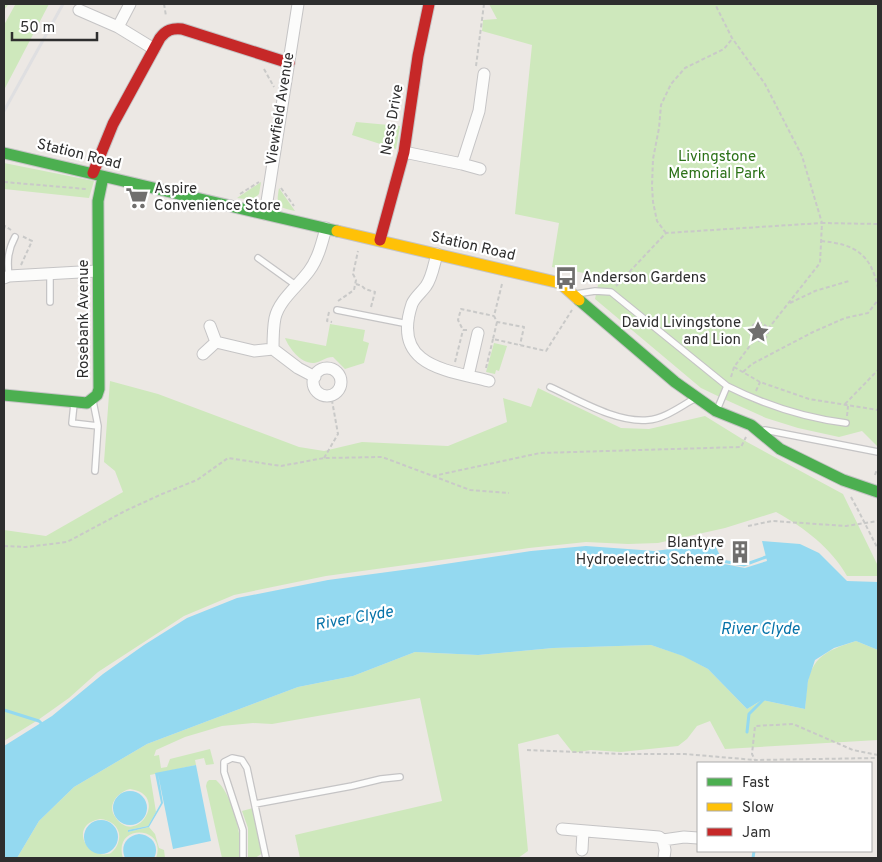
<svg xmlns="http://www.w3.org/2000/svg" width="882" height="862" font-family="Overpass,sans-serif">
	<style>
		.green { fill: #cee8bc; fill-rule: evenodd }
		.water { fill: #94d9f0 }
		.lines { fill: none; stroke-linecap: round; stroke-linejoin: round }
		.stream { stroke: #94d9f0; stroke-width: 3 }
		.lane-casing { stroke: #c5c4c5; stroke-width: 8 }
		.street-casing { stroke: #c5c4c5; stroke-width: 13 }
		.fast-casing { stroke: #c5c4c5; stroke-width: 13 }
		.slow-casing { stroke: #c5c4c5; stroke-width: 13 }
		.jam-casing { stroke: #c5c4c5; stroke-width: 13 }
		.path { stroke: #c9c9c8; stroke-width: 2; stroke-dasharray: 4 2.5; stroke-linecap: butt }
		.lane { stroke: #fcfcfb; stroke-width: 5.5 }
		.street { stroke: #fcfcfb; stroke-width: 11 }
		.fast { stroke: #4caf50; stroke-width: 11 }
		.slow { stroke: #ffc107; stroke-width: 11 }
		.jam { stroke: #c62828; stroke-width: 11 }
		.rail { stroke: #dfdfe1; stroke-width: 3 }
		.path-bridge { stroke: #c9c9c8; stroke-width: 2; stroke-dasharray: 4 2.5; stroke-linecap: butt }
		.labels { text-anchor: middle; dominant-baseline: central; stroke-width: 4.5; stroke-linejoin: round; paint-order: stroke }
		.street-label { font-size: 15px; fill: #2e2e2e; stroke: #fff }
		.park-label { font-size: 15px; fill: #2b7117; stroke: #fff }
		.poi-label { font-size: 15px; fill: #2e2e2e; stroke: #fff; text-anchor: start }
		.water-label { font-size: 16px; font-style: italic; fill: #0773a9; stroke: #fff }
	</style>
	<rect width="100%" height="100%" fill="#ece8e4"/>
	<!-- green -->
	<path class="green" d="M4,4H49L4,90V25L15,5H8L4,10Z
		M489,4H878V447L862,431L839,437L798,428L766,418L724,399L701,388L595,299L600,276L552,267L559,223L515,214L532,45L482,31L483,20L497,19Z
		M356,122L400,126L396,149L352,135Z
		M4,163L94,181L89,198L4,189Z
		M261,182L259,194L253,200L237,198Z
		M279,188L295,211C277,207 276,206 279,188Z
		M330,324L365,330L363,341L369,343L364,363L345,369L333,357C325,357 321,362 314,363C301,364 289,348 285,338L326,346Z
		M494,343L507,346L499,371L496,370L495,374L486,372Z
		M110,381L158,394L299,447L324,451L362,442L448,446L507,422L503,398L531,407L538,388L621,428L649,429L705,416L747,442L843,494L878,566V576H847C831,548 805,528 776,512L725,528L658,543L628,544L586,542L529,548L326,576L234,595L184,616L98,672L69,698L38,720L4,741V530L46,536L123,492L115,471L104,462Z
		M856,641L878,650V740L725,749L710,721L697,726L687,739L678,746L621,752L591,750L573,753L558,734L518,744L528,851L518,858H300L295,835L442,801L420,698L272,724L253,723L222,726L185,737L156,750L154,756L159,755L161,768L167,767L170,759L210,749L214,764L206,765L204,758L195,760L196,765L150,775L156,812L148,826L128,830V832L149,827L155,834L159,848L164,850L165,858H156C168,825 112,823 123,858H17L39,821L74,787L147,744L298,687L353,676L415,652L478,655L553,648L651,645L684,656L708,669L747,709L762,700L805,709C806,700 806,690 808,681C814,654 832,649 856,641ZM130,789C170,794 137,847 116,818C106,806 117,792 130,789ZM100,819C113,820 123,830 118,843C117,847 114,850 111,853C88,862 67,825 100,819Z
		M209,780H216C233,795 242,836 241,858H222L206,786L207,782Z
		M253,808L263,853L255,858H248V828L242,811Z"/>
	<!-- water -->
	<path class="water" d="M762,541L800,544L819,553L847,581L878,582V650L856,641L834,648L815,660L808,681L805,709L762,700L747,709L708,669L683,656L651,645L553,648L478,655L415,652L353,676L298,687L147,744L74,787L39,821L17,858H4V746L52,716L103,674L144,645L187,618L237,598L328,580L425,567L531,551L586,546L655,551L714,543L724,564L745,568L767,561Z
		M196,765L211,841L173,849L158,774L163,803L149,827L128,832V830L148,826L161,803L155,773Z
		M113 808a17 17 0 1 1 34 0a17 17 0 1 1-34 0Z
		M84 837a17 17 0 1 1 34 0a17 17 0 1 1-34 0Z
		M139,834C152,835 160,846 154,858H125C120,846 126,836 139,834Z"/>
	<g class="lines">
		<!-- stream -->
		<path class="stream" d="M722,561L744,565L766,557
			M4,710L39,721L44,726
			M747,732L749,714L766,697
			M753,858L754,851"/>
		<defs>
			<path id="lane" d="M258,258L297,286
				M9,276C7,261 8,250 15,237
				M576,294L595,291L611,292L727,386
				M50,302V274
				M337,310L408,324
				M550,387C579,400 616,423 648,420C664,419 681,406 694,399
				M93,401L98,426
				M74,404L72,423L98,426L95,471
				M717,410L727,386C765,405 804,418 846,423
				M765,430L878,452
				M255,804L352,786L381,779L400,777
				M243,858V830L224,772V762L232,758L242,760L247,768L266,858"/>
			<path id="street" d="M79,10L118,27L154,49
				M118,27L130,4
				M404,152L462,164L479,111L484,74
				M462,164L480,169
				M265,214L298,4
				M437,254C434,264 432,278 426,286C421,293 415,297 412,304C391,366 446,370 489,381
				M4,278L9,276L98,271
				M216,342L254,351L273,349
				M203,354L216,342L210,326
				M313 382a14 14 0 1 1 28 0a14 14 0 1 1-28 0Z
				M468,376L478,333
				M315,377L298,368L273,349C273,339 273,328 275,318C279,300 298,286 309,271C318,259 322,243 326,228
				M562,829L659,837L663,840L665,850L664,858
				M663,840L684,837L698,838
				M582,850L583,831"/>
			<path id="fast" d="M4,153L337,231
				M579,300L675,382L716,411L751,425L780,449L843,480L878,492
				M4,395L87,403L97,395L99,389L98,201L103,177"/>
			<path id="slow" d="M337,231L560,283L579,300"/>
			<path id="jam" d="M93,173L113,124L160,38C166,30 172,28 182,29L289,63
				M380,240L404,152L418,56L429,4"/>
		</defs>
		<!-- lane casing -->
		<use href="#lane" class="lane-casing"/>
		<!-- street casing -->
		<use href="#street" class="street-casing"/>
		<!-- fast casing -->
		<use href="#fast" class="fast-casing"/>
		<!-- slow casing -->
		<use href="#slow" class="slow-casing"/>
		<!-- jam casing -->
		<use href="#jam" class="jam-casing"/>
		<!-- path -->
		<path class="path" d="M164,4L166,16
			M476,66L484,4
			M264,69L274,87
			M4,182L86,189
			M281,188L294,206
			M240,194L259,182
			M4,229L5,226L11,230
			M666,233L657,221L653,202L652,186L653,159L659,128L661,105L671,84L685,68L724,49L732,39
			M821,241C855,244 871,254 878,288
			M21,265L32,241L22,236
			M356,284L362,286L365,289L375,292L371,307
			M502,284L494,316L497,322L524,327L520,345
			M616,286L666,233L822,223L802,156L765,84L732,38L715,4
			M338,301L354,290L356,280L353,274L358,251
			M790,303L815,291L849,281
			M329,312L327,321L332,322
			M497,322L493,339L546,351L572,310
			M750 332a9 9 0 1 1 18 0a9 9 0 1 1-18 0Z
			M768,329L820,263L822,223L878,224
			M467,330H463L458,320L461,309L494,316
			M455,362L463,330
			M734,367L760,382L809,399L878,410
			M486,368L493,339
			M743,372L752,364L813,332L845,318L868,313L878,300
			M731,377L734,367L755,339
			M756,391L760,382
			M845,404L878,370
			M847,416L848,406
			M324,458L338,434L331,395
			M875,475L877,469
			M433,476L470,490L509,493
			M851,497L857,508
			M878,505V512
			M748,526L772,521L846,526L878,521
			M4,546L26,547L67,542L125,511L162,494L197,480L228,458L281,466L324,458L382,457L433,476L540,453L741,447L746,437
			M527,750L623,754H685L755,760
			M878,755L853,750L793,724L755,726L752,754L755,760L878,758"/>
		<!-- lane -->
		<use href="#lane" class="lane"/>
		<!-- street -->
		<use href="#street" class="street"/>
		<!-- fast -->
		<use href="#fast" class="fast"/>
		<!-- slow -->
		<use href="#slow" class="slow"/>
		<!-- jam -->
		<use href="#jam" class="jam"/>
		<!-- rail -->
		<path class="rail" d="M4,111L63,4"/>
		<!-- path-bridge -->
		<path class="path-bridge" d="M857,508L878,549"/>
	</g>
	<!-- icons -->
	<defs>
		<symbol id="supermarket-bare" viewBox="-9 -9 18 18"><path d="M-6-5.5h2.5l.6 2H6L4.5 2H-2.5L-4.4-4H-6ZM-1.5 3.2a1.3 1.3 0 1 0 .1 0ZM3 3.2a1.3 1.3 0 1 0 .1 0Z" fill="#706f6e" stroke="#fff" stroke-width="2.5" paint-order="stroke"/></symbol>
		<symbol id="bus-bare" viewBox="-9 -9 18 18"><path d="M-5-6H5V4H4V6H2V4H-2V6H-4V4H-5ZM-3.5-4V0h7V-4ZM-3.5 1.2v1.5H-2V1.2ZM2 1.2v1.5H3.5V1.2Z" fill="#706f6e" stroke="#fff" stroke-width="2.5" paint-order="stroke"/></symbol>
		<symbol id="sight-bare" viewBox="-9 -9 18 18"><path d="M0-6L1.8-2.2L6-1.7L2.9 1.2L3.7 5.4L0 3.3L-3.7 5.4L-2.9 1.2L-6-1.7L-1.8-2.2Z" fill="#706f6e" stroke="#fff" stroke-width="2.5" paint-order="stroke"/></symbol>
		<symbol id="building-bare" viewBox="-9 -9 18 18"><path d="M-4-6H4V6H1V3H-1V6H-4ZM-2.5-4.3h1.7v1.8h-1.7ZM.8-4.3h1.7v1.8H.8ZM-2.5-1h1.7V.8h-1.7ZM.8-1h1.7V.8H.8Z" fill="#706f6e" stroke="#fff" stroke-width="2.5" paint-order="stroke"/></symbol>
	</defs>
	<g fill-rule="evenodd">
		<use href="#supermarket-bare" x="121" y="182" width="32" height="32"/>
		<use href="#bus-bare" x="550" y="262" width="32" height="32"/>
		<use href="#sight-bare" x="742" y="316" width="32" height="32"/>
		<use href="#building-bare" x="724" y="536" width="32" height="32"/>
	</g>
	<g class="labels">
		<!-- street labels -->
		<g class="street-label">
			<text transform="translate(281 109) rotate(-81)">Viewfield Avenue</text>
			<text transform="translate(393 120) rotate(-80)">Ness Drive</text>
			<text transform="translate(79 155) rotate(14)">Station Road</text>
			<text transform="translate(473 247) rotate(13)">Station Road</text>
			<text transform="translate(84 319) rotate(-90)">Rosebank Avenue</text>
		</g>
		<!-- park labels -->
		<g class="park-label">
			<text x="717" y="157">Livingstone<tspan x="717" dy="17">Memorial Park</tspan></text>
		</g>
		<!-- poi labels -->
		<g class="poi-label">
			<text x="154" y="189">Aspire<tspan x="154" dy="17">Convenience Store</tspan></text>
			<text x="582" y="278">Anderson Gardens</text>
			<text x="741" y="323" text-anchor="end">David Livingstone<tspan x="741" dy="17">and Lion</tspan></text>
			<text x="724" y="543" text-anchor="end">Blantyre<tspan x="724" dy="17">Hydroelectric Scheme</tspan></text>
		</g>
		<!-- water labels -->
		<g class="water-label">
			<text transform="translate(354 619) rotate(-10)">River Clyde</text>
			<text x="760" y="630">River Clyde</text>
		</g>
	</g>
	<!-- border -->
	<rect width="882" height="862" fill="none" stroke="#2e2e2e" stroke-width="10"/>
	<!-- legend -->
	<rect x="697" y="762" width="175" height="90" fill="#ffffff" stroke="#ababab"/>
	<rect x="707" y="778" width="25" height="8" fill="#4caf50" stroke="#ababab"/>
	<text x="742" y="787" font-size="15" fill="#2e2e2e">Fast</text>
	<rect x="707" y="803" width="25" height="8" fill="#ffc107" stroke="#ababab"/>
	<text x="742" y="812" font-size="15" fill="#2e2e2e">Slow</text>
	<rect x="707" y="828" width="25" height="8" fill="#c62828" stroke="#ababab"/>
	<text x="742" y="837" font-size="15" fill="#2e2e2e">Jam</text>
	<!-- scale -->
	<path d="M12 32v8h85v-8" fill="none" stroke="#2e2e2e" stroke-width="2.5"/>
	<text x="20" y="32" font-size="15" fill="#2e2e2e" stroke="#ffffff" stroke-width="4" paint-order="stroke">50 m</text>
</svg>
